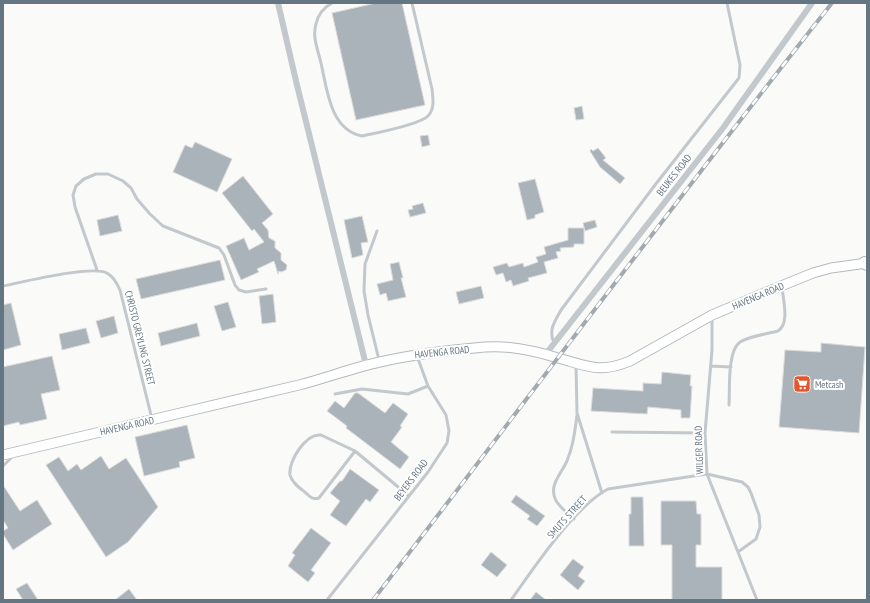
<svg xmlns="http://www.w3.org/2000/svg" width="870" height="603" font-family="'PT Sans Narrow',sans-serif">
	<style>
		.building { fill: #aab3b9; stroke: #dcdcda }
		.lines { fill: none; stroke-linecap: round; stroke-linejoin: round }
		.secondary-casing { stroke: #b3babf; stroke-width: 11 }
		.highway-casing { stroke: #b4b9bd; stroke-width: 14 }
		.lane { stroke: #c3c8cc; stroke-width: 3 }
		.street { stroke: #c3c8cc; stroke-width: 6 }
		.secondary { stroke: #fff; stroke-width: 9 }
		.highway { stroke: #fff; stroke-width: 12 }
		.rail-casing { stroke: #a2aab0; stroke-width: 4 }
		.rail { stroke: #fff; stroke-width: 2.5; stroke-dasharray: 8; stroke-linecap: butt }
		.labels { text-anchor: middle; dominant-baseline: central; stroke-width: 4; stroke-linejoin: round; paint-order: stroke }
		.street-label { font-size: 10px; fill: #657683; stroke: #fff }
		.poi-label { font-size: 10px; fill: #657683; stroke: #fff; text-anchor: start }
	</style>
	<rect width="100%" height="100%" fill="#fafaf8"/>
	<!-- building -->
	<path class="building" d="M376,3H402L425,105L356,120L332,13Z
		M582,106L584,119L576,120L574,108Z
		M428,135L430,145L422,147L420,136Z
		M195,142L232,159L217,192L173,172L185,145L192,148Z
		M598,148L606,158L603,160L625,178L620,184L600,167L590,151L591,149L593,151Z
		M243,176L273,214L262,223L268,230L269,238L275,241V248L281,253V260L287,265L286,270L281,272L279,271L278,274L274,261L257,269L259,272L241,280L226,246L244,238L249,250L264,242L254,229L252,231L222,193Z
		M535,179L544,212L535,215V218L527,220L518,183Z
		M423,203L426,213L410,217L408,210L413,209L412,206Z
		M118,215L122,231L100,236L97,220Z
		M362,216L368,242L361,243L363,255L352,258L344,220Z
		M595,220L597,227L585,231L583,223Z
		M568,228H584V244H574V247L560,248L561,251L556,252L558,258L544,262L547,273L528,278L529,281L513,286L511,280L506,282L503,273L496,275L493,267L507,263L509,267L523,263L524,267L538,262L536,257L546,254L544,247L568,240Z
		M220,260L225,280L141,299L136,279Z
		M399,262L403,278H401L406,297L388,301L386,293L380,295L377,284L393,280L390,264Z
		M481,286L484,298L459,304L456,292Z
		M273,294L276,322L262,324L259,296Z
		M228,302L236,327L222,331L214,306Z
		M11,303L21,345L3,350V305Z
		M114,316L118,333L101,338L96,321Z
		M197,323L200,336L161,346L158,333Z
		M86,328L90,343L62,350L59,334Z
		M821,343L865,347L859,433L779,427L785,350L821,352Z
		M52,356L60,390L41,394L47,419L20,425L19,422L3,426V367Z
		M662,372L691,375L690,386H692L690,418H681V410L648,407L647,414L591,411L593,388L643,391V383L661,384Z
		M355,393H358L385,413L393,403L408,414L400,426L402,427L391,442L409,457L400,469L346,428L347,426L327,411L335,401L344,408Z
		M187,425L195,458L179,462L180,467L144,476L135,437Z
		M101,456L109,469L126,458L158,507L128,542L106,557L46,465L59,457L68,471L77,464L81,470Z
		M350,469L379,490L370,502L366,499L346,526L330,515L340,501L330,493L340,481H342Z
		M3,485L20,511L37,500L52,524L13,550L3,534V531L8,528L3,520Z
		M516,495L545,516L537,526L527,519L530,516L511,502Z
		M631,497H643L644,546H629V514H631Z
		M661,501H696L697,514H701V545H696V567H722V600H672V545H661Z
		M311,528L331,543L311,570L315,573L308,582L288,566L295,555L292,553Z
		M491,552L507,565L497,577L481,565Z
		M573,559L584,567L578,576L585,581L578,590L560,575Z
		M27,583L38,600H23L16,589Z
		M129,589L137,600H115Z
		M536,592L546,600H530Z"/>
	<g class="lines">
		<defs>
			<path id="secondary" d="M3,455C102,432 200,408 299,385C326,378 352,368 380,362C414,354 450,350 485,347C509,345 535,351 558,358C588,366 599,374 630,361L712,315L781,286L813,273L831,268L867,263"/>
			<path id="highway" d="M865,263L867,264"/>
		</defs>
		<!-- secondary casing -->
		<use href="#secondary" class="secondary-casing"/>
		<!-- highway casing -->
		<use href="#highway" class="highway-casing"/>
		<!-- lane -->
		<path class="lane" d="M332,3C323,8 318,14 316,24C312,37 318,50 321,63C327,89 330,130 362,136C376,133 419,125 428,116C435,109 433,97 432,89L412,3
			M377,231L365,264L364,291L368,315L379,360
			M97,270L75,207L73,195L76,186L84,179L96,174H108L123,181L131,188L137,199L150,214L163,226L219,248L224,255L235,285L239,290L246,292L266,289
			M3,286C23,282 91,265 107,273C114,277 117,283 120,290L152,419
			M712,317V350L705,433L707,474L757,600
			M554,343C548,330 555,321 561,310L655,185L739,78L740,65L727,3
			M576,364L577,413L602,493
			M711,366L731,367
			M335,394L362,389L408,394L428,386
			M729,405C730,390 727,351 740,342C750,336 766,334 778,331C790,323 783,300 782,287
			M612,432L705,433
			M355,451L319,498C313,500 310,497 306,493C300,488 292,483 290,475C288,461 306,433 321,435L355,451L409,496
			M3,466L14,455
			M574,519C560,507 546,497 558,477C561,471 566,465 568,458C574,444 575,430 577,415
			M327,600L428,472L447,443L449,431L446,415L428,386L417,356
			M511,600C534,568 574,507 608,489L707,474L742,482L748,487L751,493L759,515L760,527L756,539L738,552"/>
		<!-- street -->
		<path class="street" d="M278,3L296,81L366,365
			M545,355L723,128L812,3"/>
		<!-- secondary -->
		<use href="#secondary" class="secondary"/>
		<!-- highway -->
		<use href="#highway" class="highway"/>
		<defs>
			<path id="rail" d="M373,600C526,401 676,200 832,3"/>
		</defs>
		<!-- rail casing -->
		<use href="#rail" class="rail-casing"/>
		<!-- rail -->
		<use href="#rail" class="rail"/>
	</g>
	<!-- icons -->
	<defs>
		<symbol id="supermarket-square" viewBox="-11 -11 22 22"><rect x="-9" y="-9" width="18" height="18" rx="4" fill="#e4572e" stroke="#fff"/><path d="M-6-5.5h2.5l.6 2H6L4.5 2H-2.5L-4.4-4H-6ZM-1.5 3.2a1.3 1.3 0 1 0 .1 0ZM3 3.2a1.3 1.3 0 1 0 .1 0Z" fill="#fff"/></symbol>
	</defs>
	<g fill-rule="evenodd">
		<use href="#supermarket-square" x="792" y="374" width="20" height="20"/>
	</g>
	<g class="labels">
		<!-- street labels -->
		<g class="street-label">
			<text transform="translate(674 175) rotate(-52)">BEUKES ROAD</text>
			<text transform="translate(758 296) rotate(-23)">HAVENGA ROAD</text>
			<text transform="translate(140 338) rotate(76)">CHRISTO GREYLING STREET</text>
			<text transform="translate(442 352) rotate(-6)">HAVENGA ROAD</text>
			<text transform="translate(127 426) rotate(-13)">HAVENGA ROAD</text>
			<text transform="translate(699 450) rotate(-92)">WILGER ROAD</text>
			<text transform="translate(411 480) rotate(-53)">BEYERS ROAD</text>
			<text transform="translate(567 517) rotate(-48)">SMUTS STREET</text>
		</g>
		<!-- poi labels -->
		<g class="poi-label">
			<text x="815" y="384">Metcash</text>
		</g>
	</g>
	<!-- border -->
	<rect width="870" height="603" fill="none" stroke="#657683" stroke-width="8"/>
</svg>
